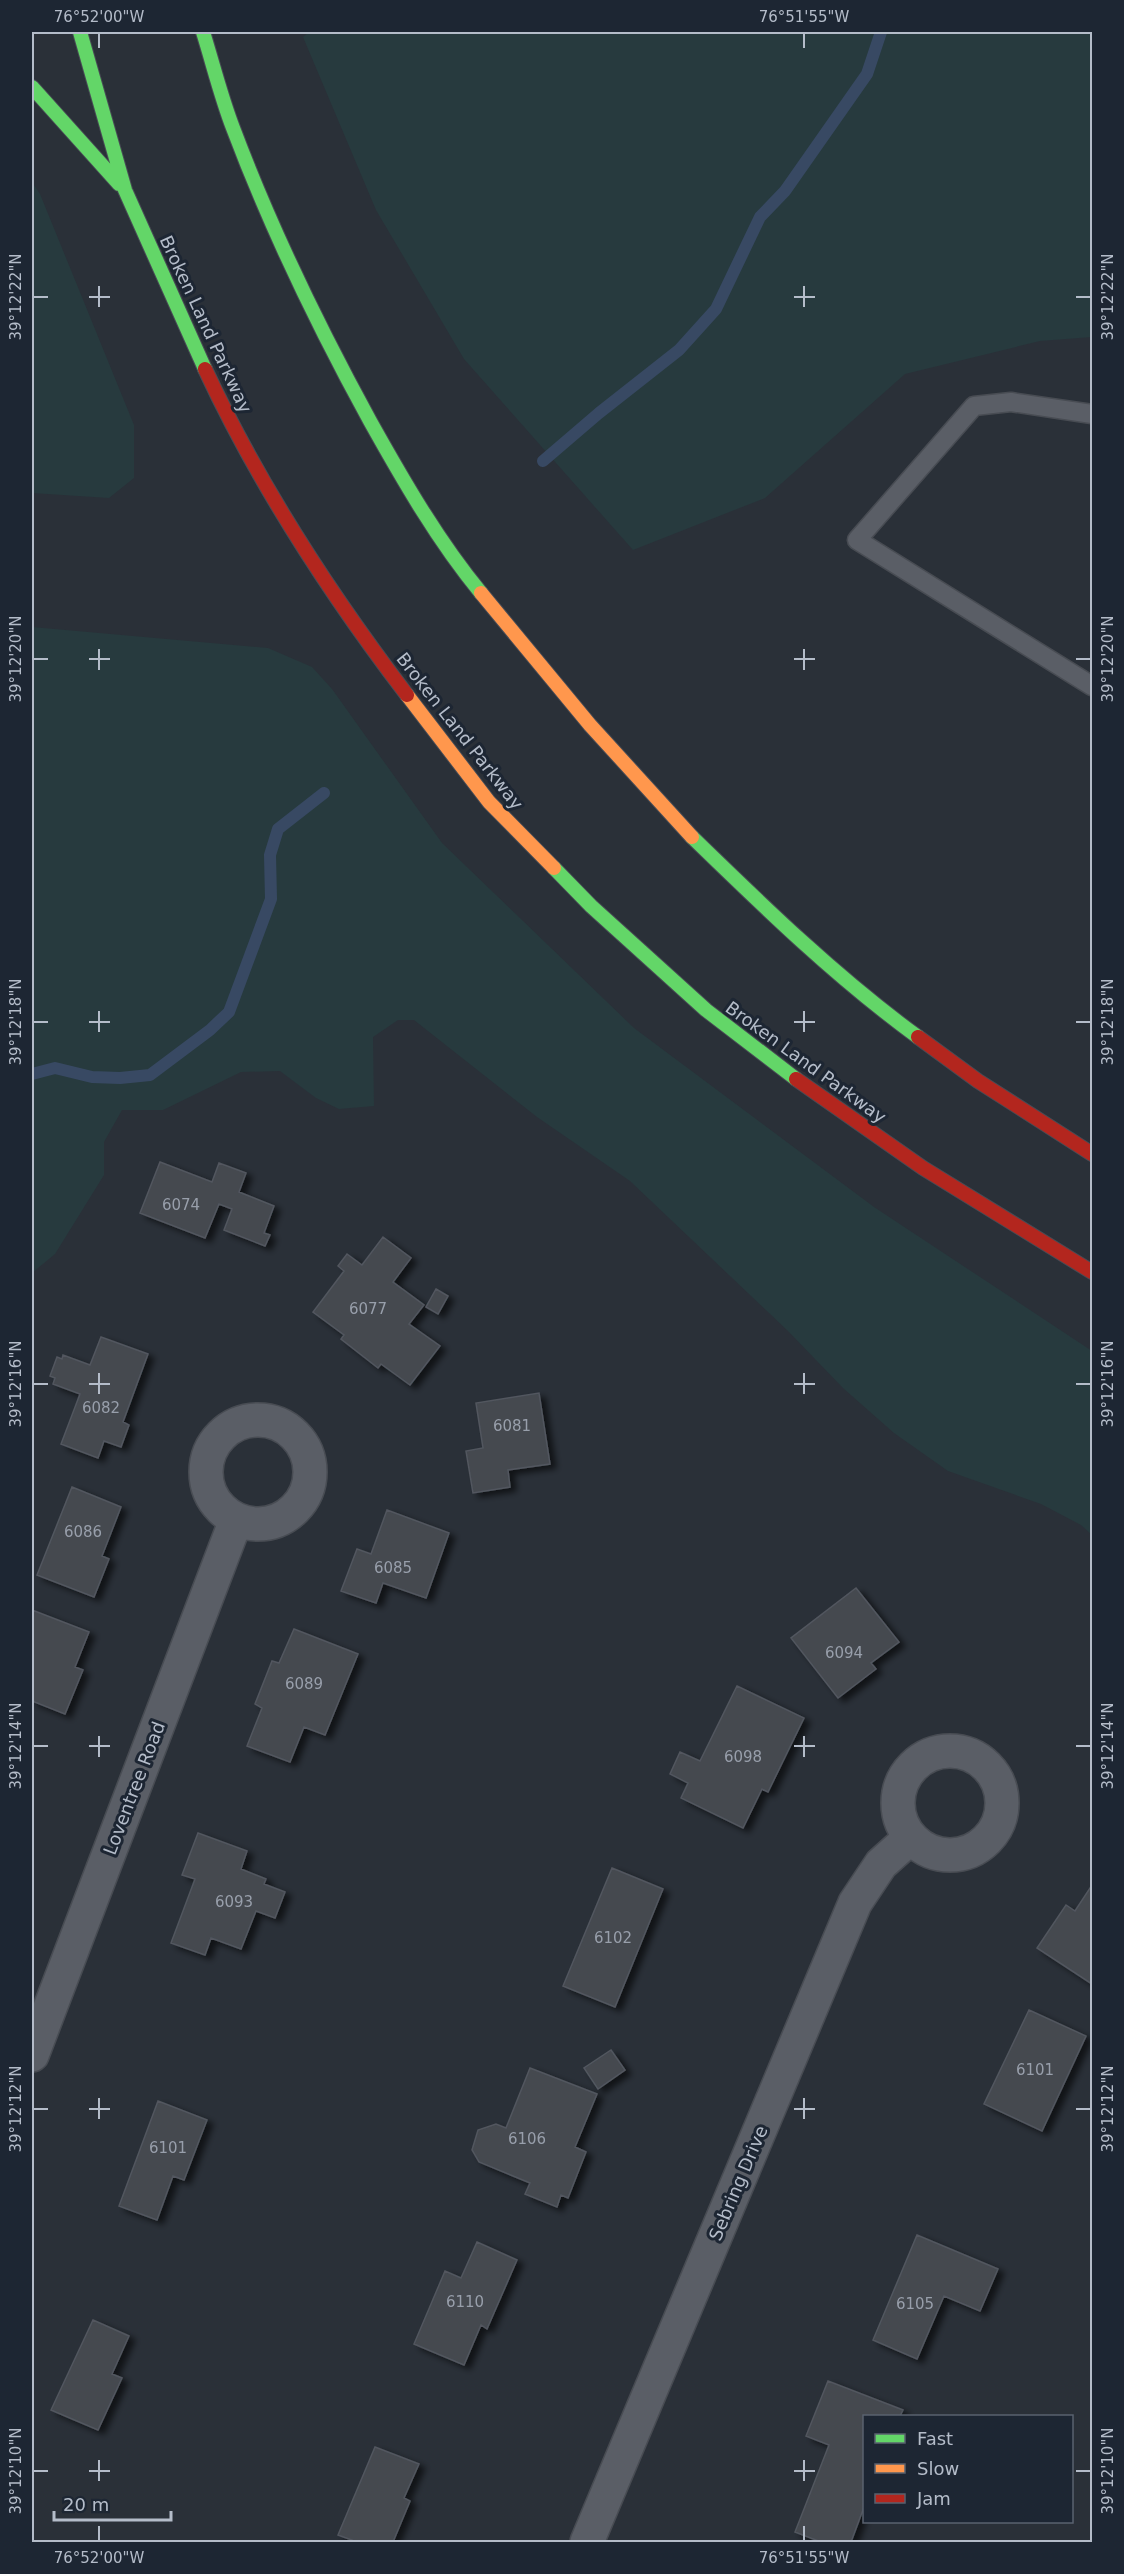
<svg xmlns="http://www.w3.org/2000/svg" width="1124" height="2574" font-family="'DejaVu Sans',sans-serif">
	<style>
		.green { fill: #273a3e }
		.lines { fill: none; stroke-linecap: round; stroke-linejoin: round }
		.stream { stroke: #384963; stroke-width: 12 }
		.building { fill: #444950; stroke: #52575f; stroke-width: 1.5; filter: url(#shadow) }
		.lane-casing { stroke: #484c53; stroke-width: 21 }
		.street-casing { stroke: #484c53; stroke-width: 36 }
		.fast-casing { stroke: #484c55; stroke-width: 16 }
		.slow-casing { stroke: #484c55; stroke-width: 16 }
		.jam-casing { stroke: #484c55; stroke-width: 16 }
		.lane { stroke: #5a5e66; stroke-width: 18 }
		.street { stroke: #5a5e66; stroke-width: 33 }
		.fast { stroke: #63d668; stroke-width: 14 }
		.slow { stroke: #ff974d; stroke-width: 14 }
		.jam { stroke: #b3261e; stroke-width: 14 }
		.ticks { fill: none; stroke: #b4bcc9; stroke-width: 2 }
		.labels { text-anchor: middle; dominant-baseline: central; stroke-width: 6; stroke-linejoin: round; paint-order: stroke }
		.number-label { font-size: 15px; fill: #989fab }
		.street-label { font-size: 18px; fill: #b4bcc9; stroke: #1d2633 }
		.neatline { fill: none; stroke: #b4bcc9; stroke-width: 2 }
		.ticks-label { font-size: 15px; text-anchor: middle; fill: #b4bcc9 }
	</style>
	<defs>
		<filter id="shadow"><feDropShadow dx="6" dy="4" stdDeviation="3" flood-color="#0009"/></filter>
	</defs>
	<rect width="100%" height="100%" fill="#2a3038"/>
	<!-- green -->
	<path class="green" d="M309,32H1092V337L1040,341L905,374L765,498L633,550L464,359L376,210L303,37Z
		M32,182L40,194L134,425V478L109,498L32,493Z
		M32,627L268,648L312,667L332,689L442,843L634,1028L874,1207L1092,1351V1535L1081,1525L1041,1504L948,1471L894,1433L843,1388L788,1331L630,1181L537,1117L414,1020H398L373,1037L374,1106L339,1109L316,1098L280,1071L241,1072L163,1110H122L104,1142V1175L55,1254L32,1273Z"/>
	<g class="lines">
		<!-- stream -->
		<path class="stream" d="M543,461L599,413L679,350L716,309L760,217L785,191L867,74L881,32
			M32,1074L55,1068L92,1077L120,1078L150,1075L210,1030L229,1012L271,899L270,855L278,829L324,793"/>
	</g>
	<!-- building -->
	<path class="building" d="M160,1162L212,1182L219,1163L246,1173L239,1192L274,1206L264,1233L270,1235L265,1246L224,1230L232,1209L219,1204L205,1238L140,1213Z
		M383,1237L411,1258L393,1282L424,1305L409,1324L440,1346L410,1385L381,1364L378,1368L341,1339L344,1335L313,1312L344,1271L338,1266L347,1254L362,1265Z
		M436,1289L448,1296L438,1314L426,1307Z
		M101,1337L148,1354L123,1422L129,1425L121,1447L104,1441L98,1458L61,1444L80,1394L53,1384L55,1378L50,1376L57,1357L62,1359L63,1355L90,1365Z
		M539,1393L550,1464L508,1470L510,1487L473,1493L466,1451L483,1448L476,1403Z
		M72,1487L121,1507L102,1556L109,1559L94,1597L37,1575Z
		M387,1510L449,1533L426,1598L383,1583L376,1603L341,1591L357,1549L371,1554Z
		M856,1588L899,1642L871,1663L876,1669L838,1698L791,1638Z
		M32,1610L89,1632L75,1667L83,1670L65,1714L32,1701Z
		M294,1629L358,1654L325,1735L304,1727L290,1762L247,1746L262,1708L255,1704L272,1661L279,1663Z
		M737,1686L804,1718L768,1792L762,1789L743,1828L681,1798L688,1783L670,1774L680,1752L700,1761Z
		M198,1833L247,1851L241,1869L266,1879L264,1884L285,1892L275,1918L256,1911L241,1949L211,1938L205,1955L171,1943L195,1879L182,1875Z
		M612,1868L663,1889L615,2007L563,1986Z
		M1092,1885V1984L1037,1948L1066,1905L1075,1911Z
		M1029,2010L1086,2036L1042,2131L984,2104Z
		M611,2050L625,2070L598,2089L584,2068Z
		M530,2068L597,2094L575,2147L586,2152L568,2198L561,2195L557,2207L525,2194L530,2183L479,2162L472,2150L478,2130L496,2124L506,2128Z
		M158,2101L207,2120L184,2180L173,2176L157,2220L119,2206Z
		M917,2235L998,2269L980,2311L944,2296L917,2359L873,2340Z
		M477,2242L517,2260L487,2329L481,2325L464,2365L414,2344L445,2271L461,2278Z
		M93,2320L129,2336L112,2374L122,2378L98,2430L51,2410Z
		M828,2381L903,2410L900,2416H864V2507L851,2542H821L795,2532L829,2445L806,2436Z
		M375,2447L419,2464L404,2498L410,2501L393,2542H357L338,2535Z"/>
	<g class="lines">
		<defs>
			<path id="lane" d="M1092,414L1011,402L974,406L857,540L1092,686"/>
			<path id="street" d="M206 1472a52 52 0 1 1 104 0a52 52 0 1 1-104 0Z
				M898 1803a52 52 0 1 1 104 0a52 52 0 1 1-104 0Z
				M32,2055L236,1520
				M587,2542L855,1903L881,1864L910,1838"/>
			<path id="fast" d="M80,32L125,190L205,369
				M203,32C213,64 221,97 233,128C271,229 318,326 370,421C403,480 438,541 481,593
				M32,87L119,184
				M692,837C764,907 837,978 918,1037
				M554,868L591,906L706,1010L796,1079"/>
			<path id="slow" d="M481,593L590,725L692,837
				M407,695L489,802L554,868"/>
			<path id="jam" d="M205,369C259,485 330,594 407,695
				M918,1037L978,1081L1092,1154
				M796,1079L923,1168L1092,1272"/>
		</defs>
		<!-- lane casing -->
		<use href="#lane" class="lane-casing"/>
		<!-- street casing -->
		<use href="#street" class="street-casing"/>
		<!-- fast casing -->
		<use href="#fast" class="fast-casing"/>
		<!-- slow casing -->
		<use href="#slow" class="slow-casing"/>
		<!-- jam casing -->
		<use href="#jam" class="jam-casing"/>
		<!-- lane -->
		<use href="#lane" class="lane"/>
		<!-- street -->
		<use href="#street" class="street"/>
		<!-- fast -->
		<use href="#fast" class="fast"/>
		<!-- slow -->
		<use href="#slow" class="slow"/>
		<!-- jam -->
		<use href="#jam" class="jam"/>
	</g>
	<!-- ticks -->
	<path class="ticks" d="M99,33V48M804,33V48M99,286V307M804,286V307M33,297H48M89,297H110M794,297H815M1076,297H1091M99,649V670M804,649V670M33,659H48M89,659H110M794,659H815M1076,659H1091M99,1011V1032M804,1011V1032M33,1022H48M89,1022H110M794,1022H815M1076,1022H1091M99,1373V1394M804,1373V1394M33,1384H48M89,1384H110M794,1384H815M1076,1384H1091M99,1736V1757M804,1736V1757M33,1746H48M89,1746H110M794,1746H815M1076,1746H1091M99,2098V2119M804,2098V2119M33,2109H48M89,2109H110M794,2109H815M1076,2109H1091M99,2460V2481M804,2460V2481M33,2471H48M89,2471H110M794,2471H815M1076,2471H1091M99,2526V2541M804,2526V2541"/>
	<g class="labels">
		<!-- number labels -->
		<g class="number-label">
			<text x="181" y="1205">6074</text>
			<text x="368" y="1309">6077</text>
			<text x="101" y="1408">6082</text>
			<text x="512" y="1426">6081</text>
			<text x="83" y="1532">6086</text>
			<text x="393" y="1568">6085</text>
			<text x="844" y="1653">6094</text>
			<text x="304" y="1684">6089</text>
			<text x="743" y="1757">6098</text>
			<text x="234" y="1902">6093</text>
			<text x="613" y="1938">6102</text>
			<text x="1035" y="2070">6101</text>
			<text x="527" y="2139">6106</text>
			<text x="168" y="2148">6101</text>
			<text x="465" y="2302">6110</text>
			<text x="915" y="2304">6105</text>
		</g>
		<!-- street labels -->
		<g class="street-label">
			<text transform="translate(206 324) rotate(65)">Broken Land Parkway</text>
			<text transform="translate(460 731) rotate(52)">Broken Land Parkway</text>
			<text transform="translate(806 1062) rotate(36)">Broken Land Parkway</text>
			<text transform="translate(134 1788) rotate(-69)">Loventree Road</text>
			<text transform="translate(738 2183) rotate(-67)">Sebring Drive</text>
		</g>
	</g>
	<!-- border -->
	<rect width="1124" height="2574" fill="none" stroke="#1d2633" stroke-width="66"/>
	<!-- legend -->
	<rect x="863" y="2415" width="210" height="108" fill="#1d2633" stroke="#59626f" stroke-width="1.5"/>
	<rect x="875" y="2434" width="30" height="9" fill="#63d668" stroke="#59626f" stroke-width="1.5"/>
	<text x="917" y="2445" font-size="18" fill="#b4bcc9">Fast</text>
	<rect x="875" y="2464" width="30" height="9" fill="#ff974d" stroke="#59626f" stroke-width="1.5"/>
	<text x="917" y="2475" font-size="18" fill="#b4bcc9">Slow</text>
	<rect x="875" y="2494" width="30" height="9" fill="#b3261e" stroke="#59626f" stroke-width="1.5"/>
	<text x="917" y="2505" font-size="18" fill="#b4bcc9">Jam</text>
	<!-- scale -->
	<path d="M54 2511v9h117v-9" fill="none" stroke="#b4bcc9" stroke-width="3"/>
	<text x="63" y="2511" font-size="18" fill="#b4bcc9" stroke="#1d2633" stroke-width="4.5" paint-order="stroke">20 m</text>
	<rect x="33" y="33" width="1058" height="2508" class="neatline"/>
	<g class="ticks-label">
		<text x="99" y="22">76°52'00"W</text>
		<text x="804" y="22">76°51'55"W</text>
		<text transform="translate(16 297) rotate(-90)" y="5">39°12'22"N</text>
		<text transform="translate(1108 297) rotate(-90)" y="5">39°12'22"N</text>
		<text transform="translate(16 659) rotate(-90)" y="5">39°12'20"N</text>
		<text transform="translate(1108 659) rotate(-90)" y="5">39°12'20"N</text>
		<text transform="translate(16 1022) rotate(-90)" y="5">39°12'18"N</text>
		<text transform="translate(1108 1022) rotate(-90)" y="5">39°12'18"N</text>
		<text transform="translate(16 1384) rotate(-90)" y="5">39°12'16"N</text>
		<text transform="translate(1108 1384) rotate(-90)" y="5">39°12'16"N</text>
		<text transform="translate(16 1746) rotate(-90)" y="5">39°12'14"N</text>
		<text transform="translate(1108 1746) rotate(-90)" y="5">39°12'14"N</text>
		<text transform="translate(16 2109) rotate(-90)" y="5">39°12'12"N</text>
		<text transform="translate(1108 2109) rotate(-90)" y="5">39°12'12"N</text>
		<text transform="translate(16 2471) rotate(-90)" y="5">39°12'10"N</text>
		<text transform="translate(1108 2471) rotate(-90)" y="5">39°12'10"N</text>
		<text x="99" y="2563">76°52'00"W</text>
		<text x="804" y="2563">76°51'55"W</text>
	</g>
</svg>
